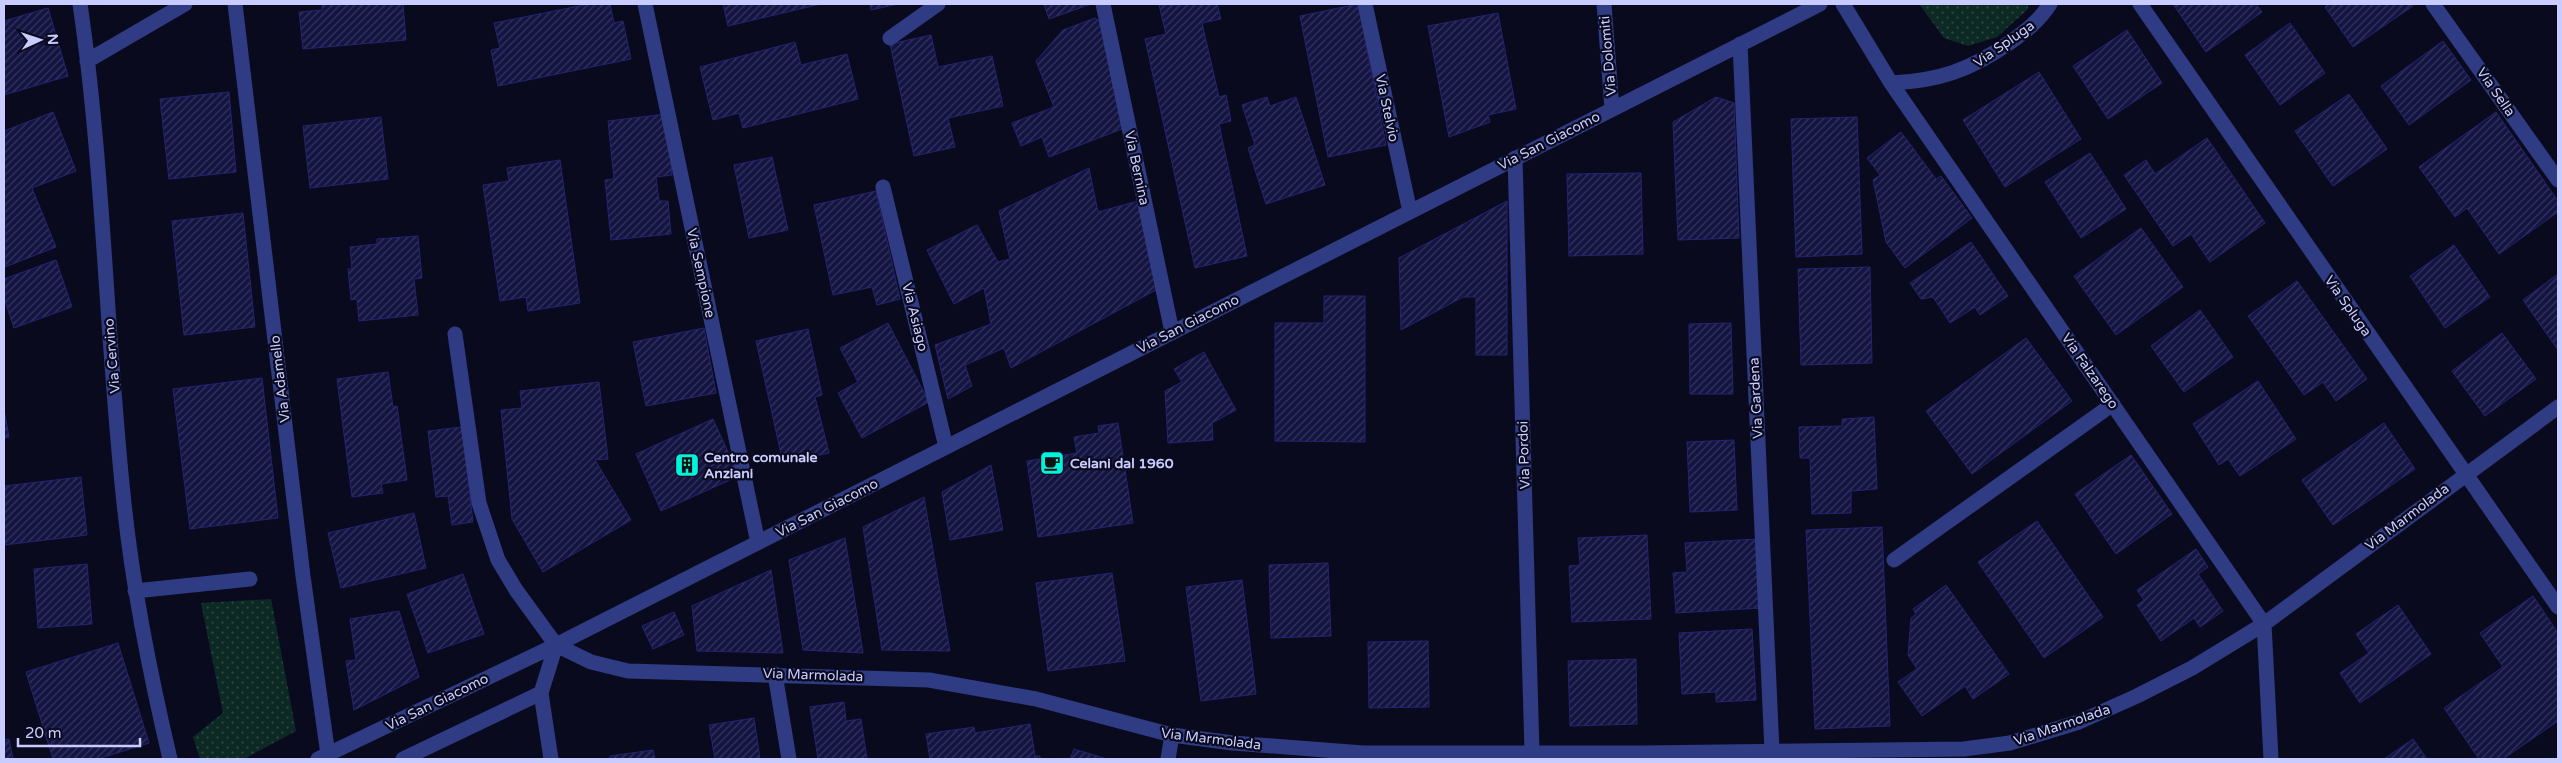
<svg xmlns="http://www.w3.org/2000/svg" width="2562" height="763" font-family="'Varela Round',sans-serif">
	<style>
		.park { fill: url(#park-dots) }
		.building { fill: url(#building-hatch); stroke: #242371 }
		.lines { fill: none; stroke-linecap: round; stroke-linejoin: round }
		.minor { stroke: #2f3c83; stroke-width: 15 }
		.labels { text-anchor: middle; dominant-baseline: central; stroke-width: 4.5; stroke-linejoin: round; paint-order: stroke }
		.street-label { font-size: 14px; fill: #c8ccff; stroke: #0a0a1f }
		.poi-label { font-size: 14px; font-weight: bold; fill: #c8ccff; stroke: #0a0a1f; text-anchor: start }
	</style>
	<defs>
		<pattern id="park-dots" width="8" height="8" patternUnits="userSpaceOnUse" patternTransform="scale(1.25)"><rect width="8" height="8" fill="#0c2a23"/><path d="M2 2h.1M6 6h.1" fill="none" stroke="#2e4844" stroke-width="1.8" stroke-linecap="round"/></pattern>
		<pattern id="building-hatch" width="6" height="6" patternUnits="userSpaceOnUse" patternTransform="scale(1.25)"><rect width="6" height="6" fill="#141442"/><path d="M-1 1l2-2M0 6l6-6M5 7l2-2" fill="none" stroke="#35355e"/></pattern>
	</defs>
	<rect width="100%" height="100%" fill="#0a0a1f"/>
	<!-- park -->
	<path class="park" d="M1919,4H2029L2027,10L1997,37L1968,46L1944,38Z
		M271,599L296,731L244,759H200L193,737L223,713L201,603Z"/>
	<!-- building -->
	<path class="building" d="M322,4H403L406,40L303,49L299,12L322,10Z
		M589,4H610L614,23L623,21L631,59L498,86L491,50L500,48L494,23Z
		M723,4H821L728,26Z
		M870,4H898L871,10Z
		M1044,4H1091L1049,19Z
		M1217,4L1221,19L1202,23L1219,97L1226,95L1231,121L1219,124L1247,256L1195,268L1145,39L1166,34L1159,5Z
		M1358,4L1386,145L1328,157L1300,16Z
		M2173,4H2256L2262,12L2206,52Z
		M2329,4H2412L2413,6L2353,47L2325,7Z
		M48,8L68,76L4,95V21Z
		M1498,13L1516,109L1488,115L1490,122L1449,137L1428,26Z
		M1095,18L1102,23L1122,129L1049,157L1042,137L1021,146L1012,123L1054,107L1036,61L1063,30Z
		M2290,23L2325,73L2280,105L2245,55Z
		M2127,30L2162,83L2108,119L2073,66Z
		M931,35L938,67L992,56L1003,106L948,118L955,147L914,156L890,44Z
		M2443,41L2471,80L2409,125L2381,86Z
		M795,42L801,65L847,54L858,99L743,128L739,113L713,120L700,67Z
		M2039,72L2081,139L2005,187L1963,120Z
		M229,92L236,172L169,179L160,99Z
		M2349,94L2387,149L2333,186L2295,131Z
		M1267,97L1270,106L1296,97L1325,185L1266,204L1248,148L1255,145L1242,105Z
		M1716,97L1734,103L1739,238L1678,240L1673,122Z
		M53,112L76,171L32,188L56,247L5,267L4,131Z
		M2496,112L2558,201V212L2499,254L2467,208L2455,217L2419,167Z
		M666,114L672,175L656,177L659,201H668L671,234L611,240L605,180L614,179L608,121Z
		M381,117L388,179L310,188L303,126Z
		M1857,117L1862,254L1796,257L1791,119Z
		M1901,132L1936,179L1941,176L1972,218L1905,268L1886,242L1873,180L1880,175L1867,158Z
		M2207,138L2265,223L2210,262L2191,234L2173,246L2124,175L2146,160L2155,174Z
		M2090,153L2126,209L2081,238L2045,182Z
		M772,157L788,230L749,238L734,165Z
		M560,160L580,303L528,311L526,297L500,301L483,185L509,181L507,168Z
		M1089,168L1098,212L1138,201L1156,290L1011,368L1004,348L965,365L972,386L948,399L935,345L991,324L984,288L954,304L927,250L977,225L998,262L1010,259L999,211Z
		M1641,173L1643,254L1569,256L1567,174Z
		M876,191L900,299L877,305L872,287L833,295L814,205Z
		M1507,201V355H1476V297H1463L1401,330L1399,258Z
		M243,213L255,327L184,335L172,221Z
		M2141,228L2183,287L2116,335L2074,276Z
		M418,236L422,278L414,279L418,315L359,321L357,299L351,300L348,269H352L350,247L377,244V239Z
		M1971,242L2008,296L1980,315L1975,307L1950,323L1933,297L1921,299L1910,283Z
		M2454,245L2490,297L2445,328L2410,276Z
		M56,260L72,307L14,328L4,298V279Z
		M1870,267L1872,363L1801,365L1798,269Z
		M2558,274V350L2523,300Z
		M2297,281L2367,379L2336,401L2323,382L2304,395L2248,316Z
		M1324,296H1365V442L1275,441V323H1324Z
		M2200,310L2233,357L2184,392L2151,346Z
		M888,323L929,402L862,438L838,393L858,382L840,348Z
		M1731,323L1733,394H1690L1689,324Z
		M704,328L716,393L646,406L633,342Z
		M808,329L822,395L815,397L829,453L783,463L756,341Z
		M2502,333L2536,379L2485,416L2452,371Z
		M2026,338L2072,401L1972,474L1926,411Z
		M1204,352L1236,410L1212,423L1213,440L1168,443L1165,391L1182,382L1174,369Z
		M388,372L393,407L397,406L407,480L381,484L383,493L352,497L337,379Z
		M262,378L278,518L190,529L173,389Z
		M2258,381L2296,439L2240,476L2228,459L2219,465L2193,424Z
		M599,382L608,459L595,460L631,520L543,572L512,519L501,410L522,408L520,391Z
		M4,410L9,437L4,438Z
		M1874,417L1877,489L1851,491V513L1812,514L1810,458H1800L1799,427L1842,426V419Z
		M713,419L739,476L661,511L636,454Z
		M1118,423L1133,523L1038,537L1027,461L1077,453L1074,437L1099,433L1098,426Z
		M2384,423L2415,469L2333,525L2302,480Z
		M462,427L473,522L452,525L448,496L436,497L428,431Z
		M1734,440L1737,510L1690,512L1687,442Z
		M2131,455L2172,514L2116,554L2075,494Z
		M991,465L1003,530L950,540L942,492Z
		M81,477L87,535L4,545V486Z
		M924,497L950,651L882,650L863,527Z
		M414,513L426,568L341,588L328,533Z
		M2037,521L2103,617L2044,658L1978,562Z
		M1882,527L1890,726L1815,729L1806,530Z
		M1647,535L1651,619L1572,622L1569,566L1580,565L1578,538Z
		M845,538L863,653L803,650L789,560Z
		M1757,539L1761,608L1676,613L1673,573L1687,572L1685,543Z
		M2196,549L2208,567L2198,574L2223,611L2200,627L2194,618L2161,641L2137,605L2144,600L2137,590Z
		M1328,563L1331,636L1271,638L1269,565Z
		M87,564L92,624L38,628L34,569Z
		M771,570L783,653L697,651L692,606Z
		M1112,573L1125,661L1048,671L1036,583Z
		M463,574L484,634L428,653L407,594Z
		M1242,580L1256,694L1201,701L1186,587Z
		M1946,585L2009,674L1973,699L1965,686L1922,716L1898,682L1917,669L1908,655L1911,618L1916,614L1913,609Z
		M2533,596L2558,633V721L2503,759H2479L2444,708L2503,667L2480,633Z
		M2398,605L2431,654L2360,703L2340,673L2369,653L2356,634Z
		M399,611L419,677L354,710L346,661L356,660L350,619Z
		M674,612L684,635L653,649L642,626Z
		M1752,629L1756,700L1716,702V692L1682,694L1679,633Z
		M1428,641L1429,707L1369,708L1368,642Z
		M118,643L149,743L98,759H53L26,672Z
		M1636,659L1637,724L1570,726L1568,661Z
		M844,702L846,721L861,719L867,759H818L810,707Z
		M754,718L760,759H715L709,725Z
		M1030,724L1035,756H1040V759H930L926,734L974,727L975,733Z
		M9,739L13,759H4V740Z
		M2413,739L2427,759H2384Z
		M1074,749L1107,759H1070Z
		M653,750L655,759H610V756Z"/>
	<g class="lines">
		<!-- minor -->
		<path class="minor" d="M80,4C104,169 106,337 124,503C133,590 150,674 170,759
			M235,4L303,576L328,755
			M645,4L758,543
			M1103,4L1172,332
			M1365,4L1410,212
			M1604,4L1612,109
			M1843,4L1891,83L2264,624L2271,759
			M2140,4L2558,607
			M2433,4L2558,180
			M890,38L938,4
			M1740,44L1772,751
			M87,61L185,4
			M1891,83C1939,81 1970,70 2009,43C2026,31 2039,21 2050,4
			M1515,158L1532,752
			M883,187L946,447
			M455,334L479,503L498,560L516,590L556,645L591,662L628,671L929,680L1036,699L1172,735L1233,743L1363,753H1641L1964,749L2010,743L2079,722L2137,696L2192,668L2264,624L2558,407
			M1894,560L2113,404
			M135,591L250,579
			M775,674L789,759
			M541,693L551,759
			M318,759L556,645L1820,4
			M403,759L541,693L556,645
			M1168,759L1172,735"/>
	</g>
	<!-- icons -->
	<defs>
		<symbol id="cafe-square" viewBox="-11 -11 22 22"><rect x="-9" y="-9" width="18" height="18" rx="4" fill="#00f3dc" stroke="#0a0a1f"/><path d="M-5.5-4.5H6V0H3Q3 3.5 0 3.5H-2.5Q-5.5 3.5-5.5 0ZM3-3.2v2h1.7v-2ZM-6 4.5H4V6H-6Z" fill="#111"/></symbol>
		<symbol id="building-square" viewBox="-11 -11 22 22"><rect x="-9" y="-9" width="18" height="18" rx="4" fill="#00f3dc" stroke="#0a0a1f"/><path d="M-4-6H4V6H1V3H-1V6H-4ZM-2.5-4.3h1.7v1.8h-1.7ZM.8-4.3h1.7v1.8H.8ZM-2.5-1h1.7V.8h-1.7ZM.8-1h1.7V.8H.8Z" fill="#111"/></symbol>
	</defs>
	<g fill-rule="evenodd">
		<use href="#cafe-square" x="1038" y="449" width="28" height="28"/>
		<use href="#building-square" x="673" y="451" width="28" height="28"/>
	</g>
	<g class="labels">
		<!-- street labels -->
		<g class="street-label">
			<text transform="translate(2004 44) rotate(-35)">Via Spluga</text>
			<text transform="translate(1608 56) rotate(-95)">Via Dolomiti</text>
			<text transform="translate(2496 92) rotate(55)">Via Sella</text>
			<text transform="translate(1387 108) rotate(78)">Via Stelvio</text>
			<text transform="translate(1549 141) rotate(-27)">Via San Giacomo</text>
			<text transform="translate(1137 168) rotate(78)">Via Bernina</text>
			<text transform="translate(701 273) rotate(78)">Via Sempione</text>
			<text transform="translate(2348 306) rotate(55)">Via Spluga</text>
			<text transform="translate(915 317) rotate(76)">Via Asiago</text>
			<text transform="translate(1188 324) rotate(-27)">Via San Giacomo</text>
			<text transform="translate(112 356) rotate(-95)">Via Cervino</text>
			<text transform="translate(2090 371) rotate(55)">Via Falzarego</text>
			<text transform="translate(280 379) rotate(-97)">Via Adamello</text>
			<text transform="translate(1756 398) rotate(-93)">Via Gardena</text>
			<text transform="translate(1524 455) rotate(-92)">Via Pordoi</text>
			<text transform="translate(827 508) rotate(-27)">Via San Giacomo</text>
			<text transform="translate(2407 517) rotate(-37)">Via Marmolada</text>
			<text transform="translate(813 675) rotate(2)">Via Marmolada</text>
			<text transform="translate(437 702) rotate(-26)">Via San Giacomo</text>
			<text transform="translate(2062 725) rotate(-19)">Via Marmolada</text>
			<text transform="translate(1211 739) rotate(7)">Via Marmolada</text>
		</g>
		<!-- poi labels -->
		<g class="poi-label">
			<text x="704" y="457">Centro comunale<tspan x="704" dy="16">Anziani</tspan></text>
			<text x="1070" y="463">Celani dal 1960</text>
		</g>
	</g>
	<!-- border -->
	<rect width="2562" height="763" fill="none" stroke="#c8ccff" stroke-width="10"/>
	<!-- north arrow -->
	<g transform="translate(40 40) rotate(87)" stroke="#0a0a1f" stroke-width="4" paint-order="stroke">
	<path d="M0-4L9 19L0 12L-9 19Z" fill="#c8ccff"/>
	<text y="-8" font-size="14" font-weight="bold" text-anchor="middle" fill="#c8ccff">N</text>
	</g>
	<!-- scale -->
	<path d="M18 738v8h122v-8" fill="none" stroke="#c8ccff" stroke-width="2.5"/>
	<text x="25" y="738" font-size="15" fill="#c8ccff" stroke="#0a0a1f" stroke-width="4" paint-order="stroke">20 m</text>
</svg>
